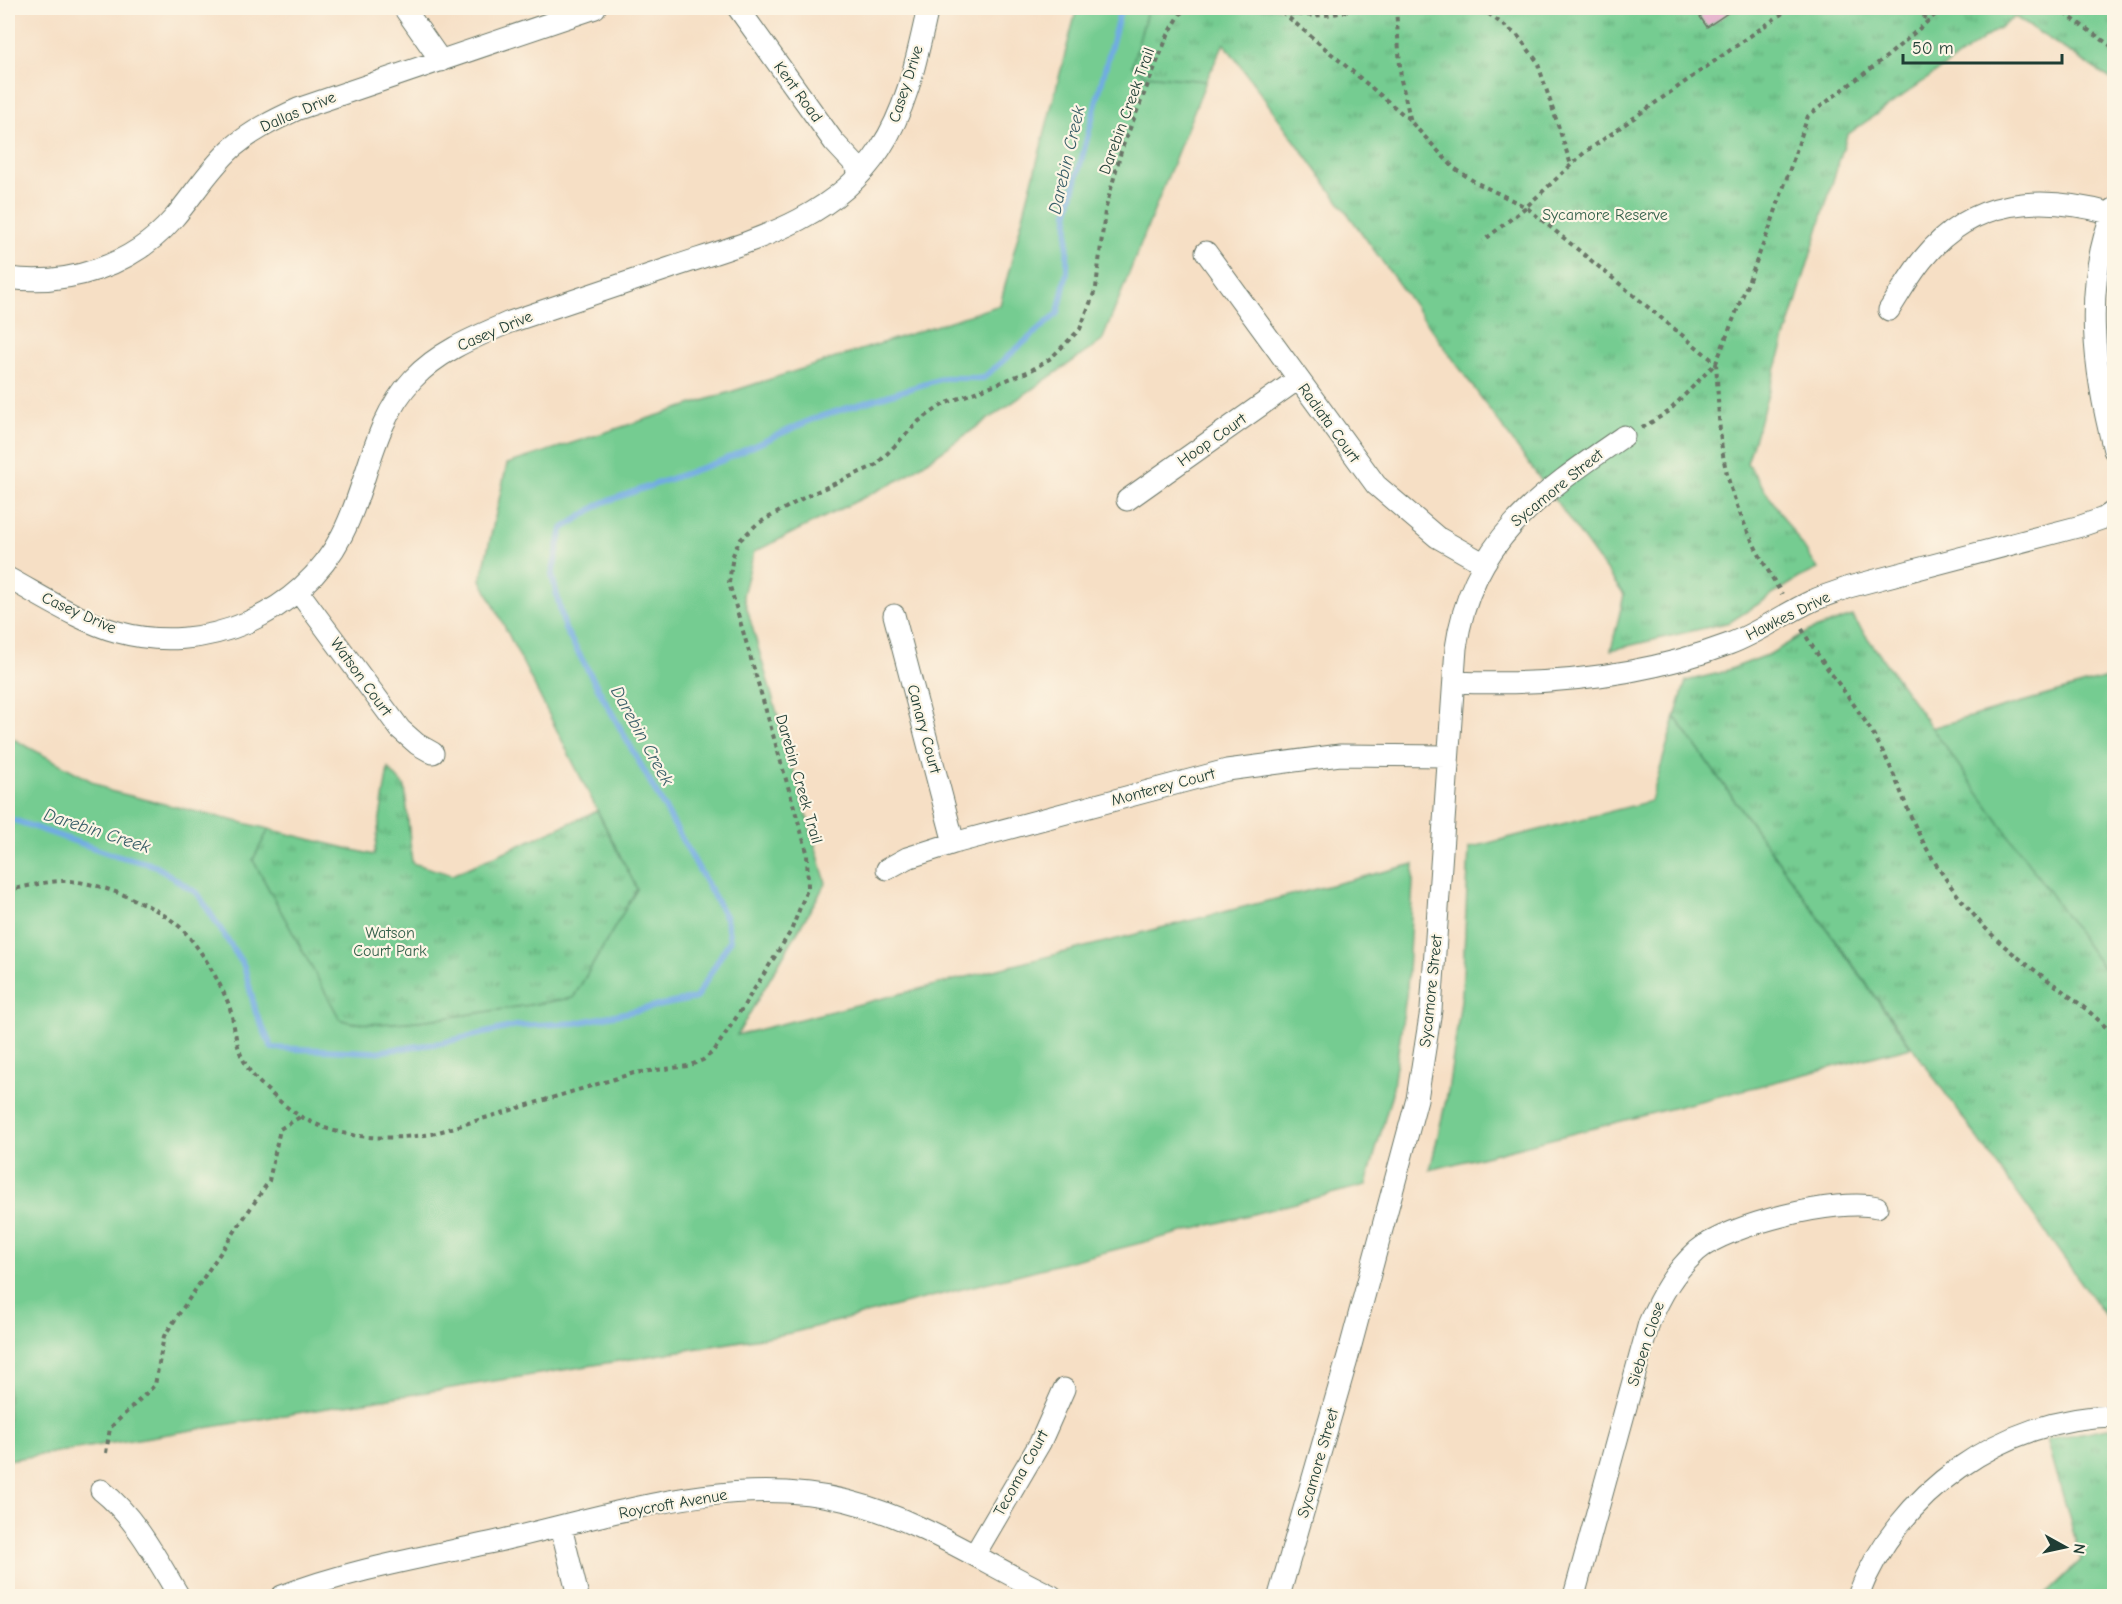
<svg xmlns="http://www.w3.org/2000/svg" width="2122" height="1604" font-family="'Comic Neue',sans-serif">
	<style>
		.grass { fill: #75cc91; stroke: #4a8462; stroke-width: 1.5 }
		.park { fill: url(#park-tufts); stroke: #4a8462; stroke-width: 1.5 }
		.lines { fill: none; stroke-linecap: round; stroke-linejoin: round }
		.stream { stroke: #71ace2; stroke-width: 6 }
		.building { fill: #e4b0cc }
		.street-casing { stroke: #6a7667; stroke-width: 23 }
		.path { stroke: #6a7667; stroke-width: 4; stroke-dasharray: 4.5 4.5; stroke-linecap: butt }
		.street { stroke: #fff; stroke-width: 21 }
		.labels { text-anchor: middle; dominant-baseline: central; stroke-width: 4.5; stroke-linejoin: round; paint-order: stroke }
		.street-label { font-size: 16px; fill: #1f3d34; stroke: #fcf5e5 }
		.park-label { font-size: 16px; fill: #34614b; stroke: #fcf5e5 }
		.water-label { font-size: 18px; font-style: italic; fill: #385e68; stroke: #fcf5e5 }
	</style>
	<defs>
		<pattern id="park-tufts" width="24" height="20" patternUnits="userSpaceOnUse" patternTransform="scale(1.5)"><rect width="24" height="20" fill="#75cc91"/><path d="M3 7l-1-3M5 7V3M7 7l1-3M15 17l-1-3M17 17v-4M19 17l1-3" fill="none" stroke="#5fa777"/></pattern>
	</defs>
	<rect width="100%" height="100%" fill="#fcf5e5"/>
	<filter id="ink" filterUnits="userSpaceOnUse"><feTurbulence type="fractalNoise" baseFrequency=".0167" numOctaves="2"/><feDisplacementMap in="SourceGraphic" scale="12" xChannelSelector="R" yChannelSelector="G"/><feConvolveMatrix kernelMatrix="1 2 1 2 8 2 1 2 1" color-interpolation-filters="sRGB"/></filter>
	<filter id="wash" filterUnits="userSpaceOnUse"><feTurbulence type="fractalNoise" baseFrequency=".008" numOctaves="4" result="noise"/><feDisplacementMap in="SourceGraphic" scale="24" xChannelSelector="R" yChannelSelector="G"/><feGaussianBlur stdDeviation="1.35" result="paint"/><feColorMatrix in="noise" values="0 0 0 0 0 0 0 0 0 0 0 0 0 0 0 0 0 1.4 0 .05"/><feComposite in="paint" operator="in"/></filter>
	<g filter="url(#wash)">
		<rect width="100%" height="100%" fill="#f6dfc5"/>
		<!-- grass -->
		<path class="grass" d="M1077,8H1148L1132,66L1146,75L1206,81L1102,341L901,479L754,552L743,595L826,883L737,1035L1414,864L1407,989L1392,1093L1366,1185L791,1333L8,1460V736L110,791L269,829L253,860L340,1019C372,1035 529,1004 573,998L637,889L481,580L507,464L1000,305Z
			M2114,676V983L1931,728Z
			M1675,717L1911,1047L1430,1170L1448,1091L1462,993L1469,848L1651,801Z"/>
		<!-- park -->
		<path class="park" d="M1148,8H2114V81L2015,17L1847,135L1747,463L1818,569L1799,578L1730,622L1611,650L1624,595L1224,43L1206,81L1146,75L1132,66Z
			M1852,616L2114,983V1328L1675,717L1686,681L1720,673L1770,654L1809,631Z
			M388,768L405,787L412,863L452,875L597,811L637,889L573,998C529,1004 372,1035 340,1019L253,860L269,829L374,855Z
			M2108,1428L2114,1429V1596H2044L2081,1560L2047,1439Z"/>
		<g class="lines">
			<!-- stream -->
			<path class="stream" d="M8,818L111,854L154,865L198,894L244,966L256,1013L272,1048L375,1052L441,1043L515,1026L576,1023L696,998L730,940L726,918L565,629L552,575L562,529L602,503L721,461L815,418L944,378H983L1058,313L1067,272L1068,211L1121,8"/>
		</g>
		<g id="blocks">
			<!-- building -->
			<path class="building" d="M1694,8H1735L1707,27Z"/>
		</g>
	</g>
	<g filter="url(#ink)">
		<use href="#blocks" fill-opacity="0" stroke="#6a7667" stroke-width="1.5"/>
		<g class="lines">
			<defs>
				<path id="street" d="M404,8L441,61
					M738,8L834,142L862,172
					M2114,209C2082,286 2094,373 2114,450
					M1206,252L1376,485L1437,537L1483,563
					M8,278C69,286 132,266 173,219C193,196 209,169 232,148C252,131 274,120 298,109L595,8
					M1889,310C1900,293 1910,275 1923,259C1973,197 2041,194 2113,214
					M1127,500L1298,379
					M8,578C43,597 79,621 118,632C204,656 301,615 342,535C369,483 371,424 413,379C439,351 475,337 510,322C563,304 617,286 670,268C747,242 833,222 880,149C908,107 917,56 928,8
					M298,591L400,729L417,744L433,753
					M894,615L954,843
					M1454,682C1547,686 1641,677 1729,644C1759,633 1785,613 1814,600C1825,595 1837,592 1849,587L2081,526L2104,518L2114,511
					M887,869L907,858L954,843L1227,770L1340,755L1448,756
					M101,1490C136,1518 156,1558 179,1596
					M561,1527L578,1596
					M975,1554L1040,1443L1064,1389
					M282,1596C351,1569 426,1557 498,1541C609,1516 732,1472 847,1501C922,1520 983,1563 1052,1596
					M1279,1596L1348,1356L1417,1099L1431,1010L1456,648C1471,540 1541,493 1624,436
					M1574,1596L1649,1323C1661,1295 1674,1272 1697,1251C1727,1225 1839,1197 1877,1207
					M1858,1596C1897,1493 2004,1417 2114,1416"/>
			</defs>
			<!-- street casing -->
			<use href="#street" class="street-casing"/>
			<!-- path -->
			<path class="path" d="M1272,8C1297,18 1330,18 1356,8
				M1396,8L1401,80L1411,122L1454,168L1475,182L1526,207L1483,241
				M1481,8L1518,36L1537,61L1571,165
				M1790,8L1584,153L1526,207L1716,363L1770,227L1808,116L1890,54L1943,8
				M1918,8L1927,20
				M2057,8L2114,48
				M1282,12L1411,121
				M1642,428L1668,412L1716,363C1718,389 1718,415 1721,441C1727,496 1753,547 1782,594
				M1802,629C1824,669 1856,702 1878,743C1895,772 1904,804 1919,834C1935,866 1956,895 1979,921C2018,966 2075,992 2114,1036
				M8,890C25,887 43,882 61,881C94,879 159,906 182,929C200,948 216,975 226,998C236,1019 233,1043 245,1063C252,1077 264,1087 275,1097C320,1139 374,1142 432,1134L634,1073L688,1066L703,1060L714,1051L734,1021L791,931L808,887L807,852L729,583L733,555L739,541L757,524L807,496L876,465L919,421L944,404L1030,371L1051,358L1080,329L1096,288L1105,211L1122,148L1168,35L1184,8
				M106,1453L110,1428L155,1385L164,1336L269,1181L280,1129L300,1117"/>
			<!-- street -->
			<use href="#street" class="street"/>
		</g>
	</g>
	<g class="labels">
		<!-- street labels -->
		<g class="street-label">
			<text transform="translate(906 84) rotate(-72)">Casey Drive</text>
			<text transform="translate(798 92) rotate(54)">Kent Road</text>
			<text transform="translate(1127 111) rotate(-70)">Darebin Creek Trail</text>
			<text transform="translate(298 112) rotate(-23)">Dallas Drive</text>
			<text transform="translate(495 331) rotate(-23)">Casey Drive</text>
			<text transform="translate(1329 423) rotate(54)">Radiata Court</text>
			<text transform="translate(1212 440) rotate(-35)">Hoop Court</text>
			<text transform="translate(1557 488) rotate(-39)">Sycamore Street</text>
			<text transform="translate(79 613) rotate(24)">Casey Drive</text>
			<text transform="translate(1788 616) rotate(-26)">Hawkes Drive</text>
			<text transform="translate(361 677) rotate(54)">Watson Court</text>
			<text transform="translate(924 729) rotate(75)">Canary Court</text>
			<text transform="translate(799 779) rotate(74)">Darebin Creek Trail</text>
			<text transform="translate(1163 787) rotate(-15)">Monterey Court</text>
			<text transform="translate(1431 991) rotate(-84)">Sycamore Street</text>
			<text transform="translate(1646 1344) rotate(-72)">Sieben Close</text>
			<text transform="translate(1318 1463) rotate(-74)">Sycamore Street</text>
			<text transform="translate(1021 1473) rotate(-61)">Tecoma Court</text>
			<text transform="translate(673 1504) rotate(-10)">Roycroft Avenue</text>
		</g>
		<!-- park labels -->
		<g class="park-label">
			<text x="1605" y="215">Sycamore Reserve</text>
			<text x="390" y="933">Watson<tspan x="390" dy="18">Court Park</tspan></text>
		</g>
		<!-- water labels -->
		<g class="water-label">
			<text transform="translate(1067 160) rotate(-77)">Darebin Creek</text>
			<text transform="translate(642 736) rotate(61)">Darebin Creek</text>
			<text transform="translate(97 831) rotate(18)">Darebin Creek</text>
		</g>
	</g>
	<!-- margin -->
	<rect width="2122" height="1604" fill="none" stroke="#fcf5e5" stroke-width="30"/>
	<!-- north arrow -->
	<g transform="translate(2065 1547) rotate(98)" stroke="#fcf5e5" stroke-width="4.5" paint-order="stroke">
	<path d="M0-4.5L10 22L0 15L-10 22Z" fill="#1f3d34"/>
	<text y="-9" font-size="16" font-weight="bold" text-anchor="middle" fill="#1f3d34">N</text>
	</g>
	<!-- scale -->
	<path d="M1903 54v9h159v-9" fill="none" stroke="#1f3d34" stroke-width="3"/>
	<text x="1912" y="54" font-size="18" fill="#1f3d34" stroke="#fcf5e5" stroke-width="4.5" paint-order="stroke">50 m</text>
</svg>
